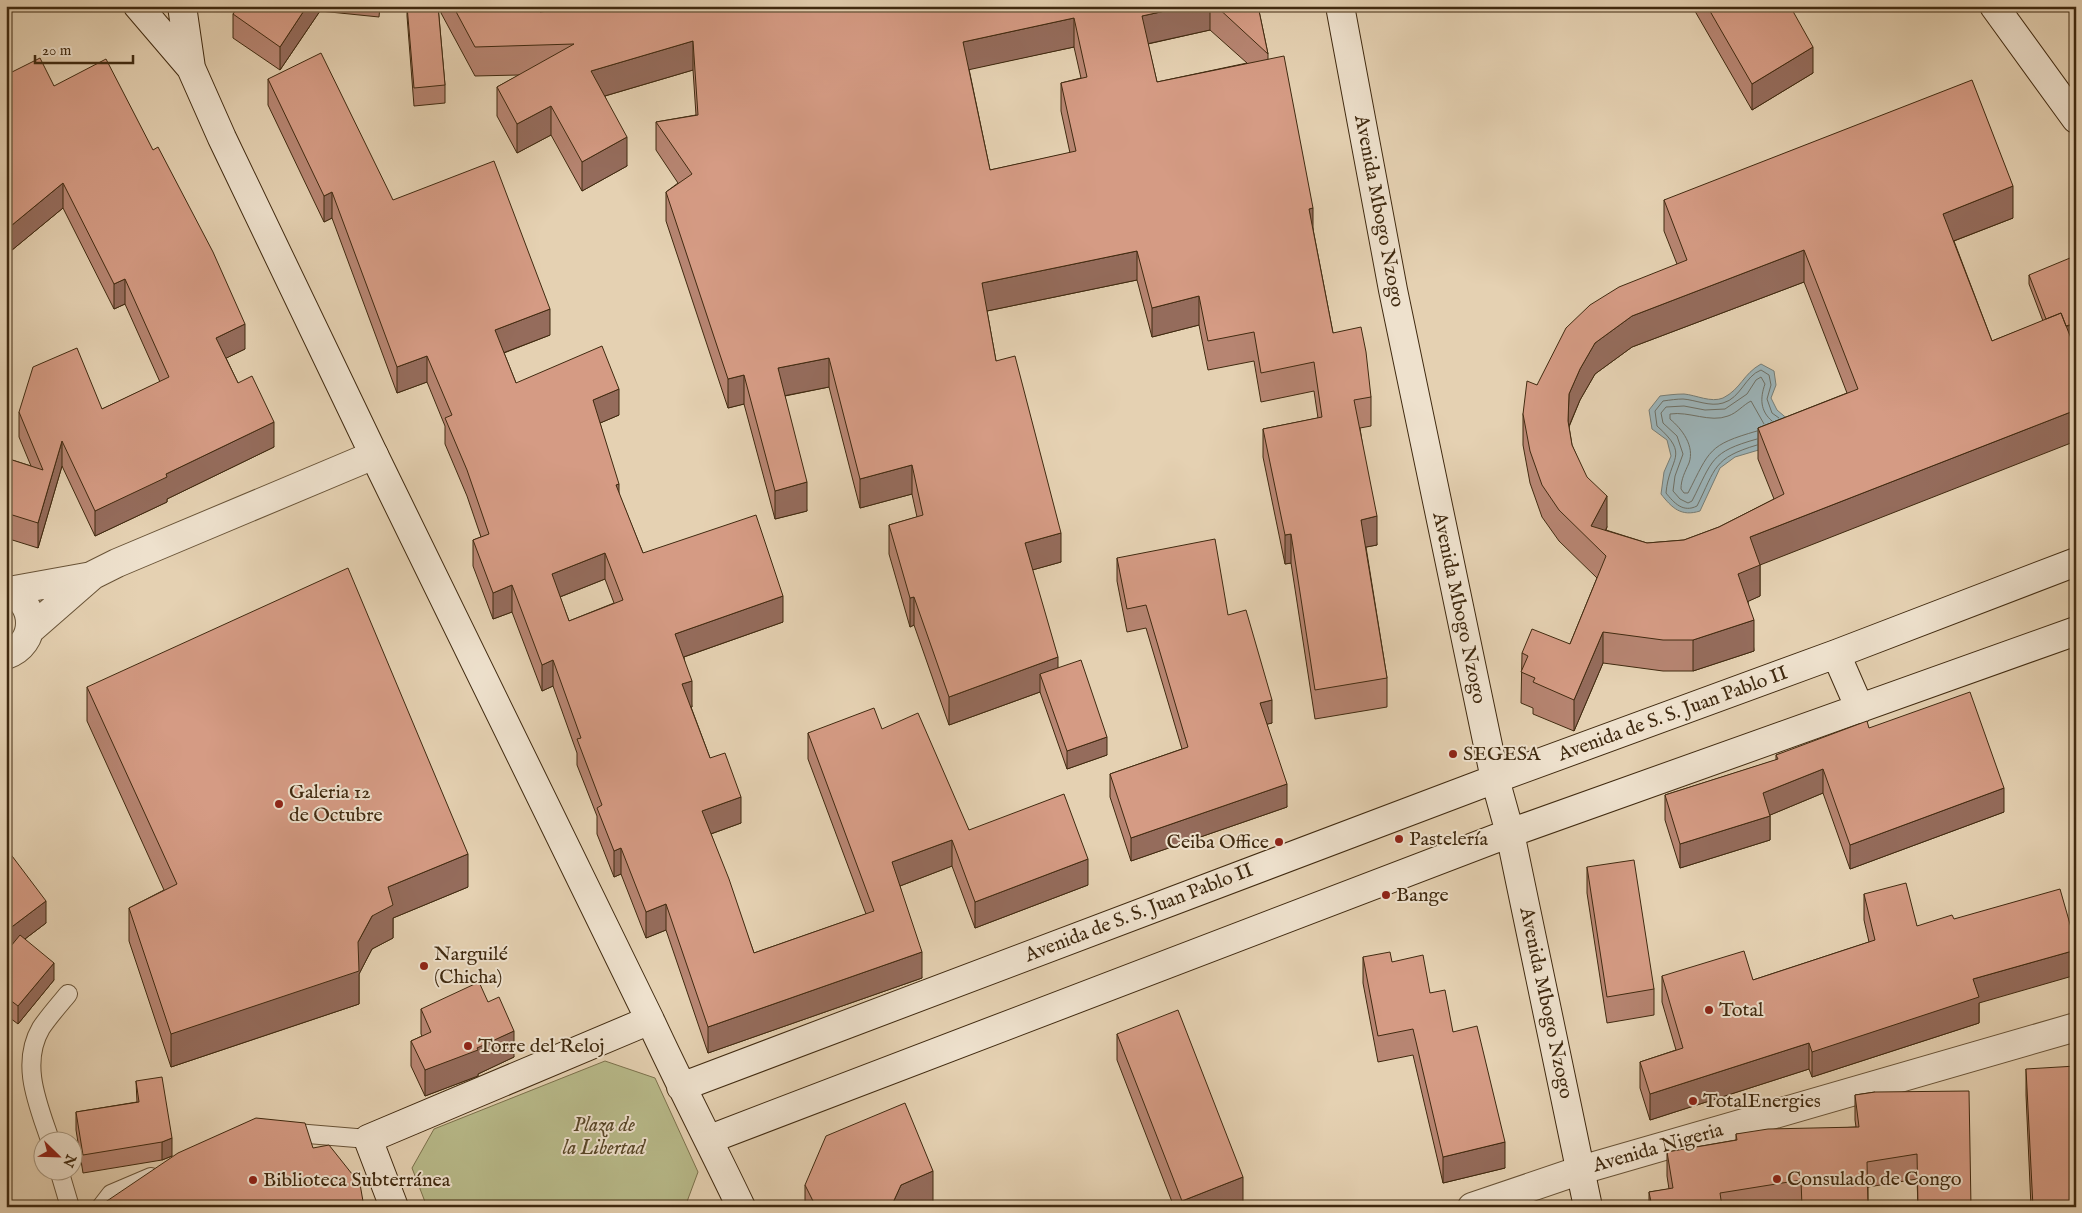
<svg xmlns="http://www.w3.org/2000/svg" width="2082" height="1213" font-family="'IM FELL English',serif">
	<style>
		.green { fill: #b8ba8a; stroke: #7c724d }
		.water { fill: #9cb4b9; stroke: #777d75 }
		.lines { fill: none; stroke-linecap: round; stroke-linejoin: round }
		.shore { stroke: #6e6f64; stroke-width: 1 }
		.lane-casing { stroke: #695438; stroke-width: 20 }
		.street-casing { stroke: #695438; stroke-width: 30 }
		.secondary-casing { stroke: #402a10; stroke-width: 30 }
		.lane { stroke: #eee1cd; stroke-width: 18 }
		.street { stroke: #eee1cd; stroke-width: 28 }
		.secondary { stroke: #eee1cd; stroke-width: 28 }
		.wall { fill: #b78572; stroke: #402a10; fill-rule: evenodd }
		.shaded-wall { fill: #956c5c; stroke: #402a10 }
		.building { fill: #d59b84; stroke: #402a10; fill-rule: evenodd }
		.poi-dot { fill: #8f2418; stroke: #eee1cd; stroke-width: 2 }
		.labels { text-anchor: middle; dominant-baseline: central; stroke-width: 4; stroke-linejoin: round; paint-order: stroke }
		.street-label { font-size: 20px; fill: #402a10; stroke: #eee1cd }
		.poi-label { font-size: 20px; fill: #402a10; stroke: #eee1cd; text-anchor: start }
		.park-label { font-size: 20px; font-style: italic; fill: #584728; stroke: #eee1cd }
	</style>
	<rect width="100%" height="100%" fill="#e5d1b2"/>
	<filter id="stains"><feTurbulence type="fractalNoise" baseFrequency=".004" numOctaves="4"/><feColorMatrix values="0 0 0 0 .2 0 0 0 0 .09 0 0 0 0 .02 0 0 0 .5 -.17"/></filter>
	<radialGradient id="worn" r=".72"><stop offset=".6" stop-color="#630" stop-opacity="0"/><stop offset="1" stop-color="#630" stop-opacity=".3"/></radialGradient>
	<!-- green -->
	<path class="green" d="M605,1061L655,1078L698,1172L685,1207H427L412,1168L434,1129Z"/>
	<!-- water -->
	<path class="water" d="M1761,364L1774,371L1776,385L1771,398L1777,410L1790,421L1762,449L1735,457L1720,468L1700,511C1681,517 1672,508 1661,494L1664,472L1671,456L1667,440L1652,429L1649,410L1660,396C1668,395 1676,394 1684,394C1696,395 1711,403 1723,398C1741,389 1743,374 1761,364Z"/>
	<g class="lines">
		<!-- shore -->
		<path class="shore" d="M1757,431C1708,445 1710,450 1688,493H1684L1681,489C1681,479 1685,472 1689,463C1695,446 1682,429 1670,419V414C1689,411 1710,423 1728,416C1737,413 1743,405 1751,401L1764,424
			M1757,439C1710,452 1713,460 1692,501L1688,503L1680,499L1673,491L1675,476L1683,454L1677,436L1663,423L1661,413L1666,407L1684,406L1705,410L1725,409L1747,394L1756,380L1761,377L1765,384C1760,398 1760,411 1772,421
			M1757,445C1713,458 1716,468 1697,506C1683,513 1674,503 1666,493C1669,457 1691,456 1657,426L1655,411L1663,401C1670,400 1677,399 1683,399C1696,400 1710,407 1723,403C1741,398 1745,376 1761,370L1769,375L1771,385L1767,399L1772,413L1779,418"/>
		<defs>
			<path id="lane" d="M284,1132L368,1139
				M50,1140C38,1104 20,1064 41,1028C49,1016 59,1005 68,994
				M59,1170L70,1207
				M101,1207L111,1194L151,1177"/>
			<path id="street" d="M6,590C38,602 38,644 6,655
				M9,591L92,576
				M30,630L93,575L117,563L374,455
				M1472,1207L1581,1170L2076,1027"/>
			<path id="secondary" d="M138,6L191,68
				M182,6L191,68L222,138L374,455L650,1020C679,1083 711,1144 741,1207
				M1340,6L1393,290L1495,779L1510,833L1588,1207
				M1994,6L2076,119
				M1836,654L1860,709
				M681,1087L1495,779L1836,654L2076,562
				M710,1139L1510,833L2076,631
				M394,1207L368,1139L650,1020"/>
		</defs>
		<!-- lane casing -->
		<use href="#lane" class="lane-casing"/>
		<!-- street casing -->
		<use href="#street" class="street-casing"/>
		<!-- secondary casing -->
		<use href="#secondary" class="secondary-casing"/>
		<!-- lane -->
		<use href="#lane" class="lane"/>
		<!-- street -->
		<use href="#street" class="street"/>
		<!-- secondary -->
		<use href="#secondary" class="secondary"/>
	</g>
	<!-- wall -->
	<path class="wall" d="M239,6H380L379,17L320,11L280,70L233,38V14Z
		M407,6H438L445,85V103L414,106L407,16Z
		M441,6H540V12L589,6H1258L1268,54V59L1313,229L1333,333L1371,397V426L1360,428L1377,545L1366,547L1387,678V707L1315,719L1291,563L1285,564L1263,457V429L1318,418L1314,391L1261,402L1254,361L1208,370L1199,325L1152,337L1137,280L987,311L996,361L1061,562L1032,570L1058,668L1107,755L1067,769L1040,692L949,725L914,625L910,627L889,554V525L917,517L912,494L860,508L829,387L785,396L807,511L775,519L744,404L728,408L666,221V192L678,183L656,150V122L696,115L693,70L605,96L627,166L582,191L551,135L517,153L497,116V87L519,75L475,76L441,13ZM1210,30L1247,63L1157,82L1148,44ZM1074,47L1081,78L1061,83V111L1070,153L990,170L969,69Z
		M1692,6H1790L1813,73L1752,110Z
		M6,75L54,86L245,349L226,358L238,383L274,447L167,499V502L95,536L62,466L38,548L6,538V458L31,466L19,437V412L102,409L160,382L125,304L114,309L63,208L6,255Z
		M268,79L393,200L550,335L504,353L516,383L619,415L600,423L619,494L643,553L783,622L684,657L692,707H691L710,758L741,823L711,834L754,953L866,914L808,759V733L882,729L969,830L1088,885L975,928L952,866L900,886L922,978L708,1053L666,930L646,938L621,874L614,877L597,834V816L577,765V753L553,686L542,691L512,612L493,619L473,566V540L481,537L467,496L445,444V426L427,382L397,393L332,218L324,222L268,105ZM605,579L614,603L569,621L560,597Z
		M1664,200L2013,218L1954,241L1992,341L2043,321L2029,284V275L2076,332L2069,334L1760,565V596L1748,601L1754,651L1693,671H1663L1603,663L1574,731L1533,714V708L1521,703L1522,653L1570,644L1597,578L1559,541L1542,517L1530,483L1523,445V414L1537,385L1677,264L1664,231ZM1804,282L1847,393L1758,428V459L1774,499L1719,527L1684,540L1647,543L1606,530L1607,527L1572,445L1569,427L1580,400L1595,374L1632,347Z
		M1117,558L1228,615L1272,723L1267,724L1287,807L1131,861L1110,797V774L1182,749L1146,628L1127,632L1117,581Z
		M87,687L468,887L393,918V938L372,949L359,974V1004L171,1067L129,941V908L164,890L87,721Z
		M1869,728L2004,812L1850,869L1823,793L1770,815V840L1680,868L1665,820V795L1776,760V755Z
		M6,848L46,923L25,939L54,980L18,1024L6,1015V952L8,950L6,948Z
		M1587,867L1654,989V1015L1607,1023L1587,893Z
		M1864,894L1917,926L1979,1003V1023L1812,1077L1809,1069L1650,1120L1640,1088V1062L1676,1050L1662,1002V976L1753,980L1869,942L1864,920Z
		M1363,957L1392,962L1430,993L1453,1032L1505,1168L1443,1183L1413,1055L1378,1062L1363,983Z
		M488,1002L514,1057L478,1074V1076L425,1096L411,1066V1041L422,1036L421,1034V1009Z
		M1117,1034L1243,1203L1233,1207H1174L1117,1060Z
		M2026,1069L2076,1207H2031L2026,1095Z
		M136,1081L172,1156L162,1160L83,1173L76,1130V1112L137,1102Z
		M1875,1092L1971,1207H1918L1917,1179L1868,1187V1207H1801V1205L1790,1207H1649V1192L1669,1189L1667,1176V1152L1736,1140V1134L1856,1127L1855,1120V1095Z
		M805,1185L933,1205L928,1207H805Z"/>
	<!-- shaded-wall -->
	<path class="shaded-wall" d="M307,6H320V11L280,70V47Z
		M1188,6H1210V30L1142,45V16Z
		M1074,18V47L963,71V42Z
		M693,41V70L591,100V71Z
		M1813,47V73L1752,110V84Z
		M551,106V135L517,153V124Z
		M627,137V166L582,191V162Z
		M63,183V208L6,255V230Z
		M2013,186V218L1943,245V214Z
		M332,192V218L324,222V196Z
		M1313,208V237L1309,209Z
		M1804,250V282L1632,347L1595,374L1580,400L1569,426L1568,452V421L1569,394L1580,369L1595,343L1632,316Z
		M1137,251V280L982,312V283Z
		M125,279V304L114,309V284Z
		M1199,296V325L1152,337V308Z
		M550,309V335L495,356V330Z
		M2076,323V332L2051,341V332Z
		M245,324V349L216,363V338Z
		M427,356V382L397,393V367Z
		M829,358V387L778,397V368Z
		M744,375V404L728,408V379Z
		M619,389V415L593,426V400Z
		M2076,410V441L1760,565V596L1738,606V574L1750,537Z
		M274,422V447L167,499V502L95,536V511L166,474Z
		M62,441V466L38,548V523Z
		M912,465V494L860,508V479Z
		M807,482V511L775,519V491Z
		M619,484V510L616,485Z
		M1607,496V527L1597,547L1591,526Z
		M1377,516V545L1361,548V520Z
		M1061,533V562L1025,572V543Z
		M1291,534V563L1285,564V535Z
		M605,553V579L552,600V574Z
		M512,585V612L493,619V593Z
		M783,596V622L675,660V634Z
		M914,597V625L910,627V598Z
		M1754,620V651L1693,671V640Z
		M1603,632V663L1574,731V700Z
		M1058,657V686L1040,674V692L949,725V697Z
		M553,660V686L542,691V665Z
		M692,681V707L682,710V684Z
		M1272,700V723L1260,726V703Z
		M1107,737V755L1067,769V751Z
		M1823,769V793L1763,818V793Z
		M1287,784V807L1131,861V838Z
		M2004,788V812L1850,869V845Z
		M741,797V823L702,837V811Z
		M1770,816V840L1680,868V844Z
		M952,840V866L892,889V862Z
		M621,848V874L614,877V851Z
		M468,854V887L393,918V938L372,949L359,974V1004L171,1067V1034L358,942L388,887Z
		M1088,859V885L975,928V902Z
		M46,901V923L9,951V929Z
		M666,904V930L646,938V912Z
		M2076,950V975L1979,1003V1023L1812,1077V1052L1973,979Z
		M922,952V978L708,1053V1027Z
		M54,963V980L18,1024V1006Z
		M514,1031V1057L478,1074V1076L425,1096V1070Z
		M1809,1043V1069L1650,1120V1094Z
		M172,1138V1156L162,1160V1142Z
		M1505,1142V1168L1443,1183V1157Z
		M933,1171V1205L928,1207H891L901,1185Z
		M1243,1177V1203L1233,1207H1182V1201Z"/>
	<!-- building -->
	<path class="building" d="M239,6H307L280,47L233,14Z
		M407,6H438L445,85L414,88Z
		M453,6H540V12L589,6H1188L1142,16L1157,82L1284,56L1313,208L1309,209L1333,333L1361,327L1366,352L1371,397L1354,400L1377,516L1361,520L1387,678L1315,690L1291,534L1285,535L1263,429L1322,417L1314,362L1261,373L1254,332L1208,341L1199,296L1152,308L1137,251L982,283L996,361L1015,356L1061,533L1025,543L1058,657L949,697L914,597L910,598L889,525L923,515L912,465L860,479L829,358L778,368L807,482L775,491L744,375L728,379L666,192L692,174L656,122L698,115L693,41L591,71L627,137L582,162L551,106L517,124L497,87L574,44L475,47ZM1074,18L1087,77L1061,83L1076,151L990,170L963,42Z
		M1216,6H1258L1268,54Z
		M1707,6H1790L1813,47L1752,84Z
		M321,53L393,200L494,161L550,309L495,330L516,383L602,346L619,389L593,400L619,484L616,485L643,553L756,515L783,596L675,634L692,681L682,684L710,758L725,753L741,797L702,811L729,879L754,953L874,911L808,733L874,708L882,729L918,713L969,830L1064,794L1088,859L975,902L952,840L892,862L922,952L708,1027L666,904L646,912L621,848L614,851L597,808L602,805L577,739L581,738L553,660L542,665L512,585L493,593L473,540L489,534L467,470L445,418L452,415L427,356L397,367L332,192L324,196L268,79ZM605,553L623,600L569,621L552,574Z
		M40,58L54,86L106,59L153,150L158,147L213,252L245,324L216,338L238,383L252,376L274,422L166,474L167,477L95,511L62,441L38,523L6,513V458L43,470L19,412L33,367L77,348L102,409L169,377L125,279L114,284L63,183L6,230V75Z
		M1972,80L2013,186L1943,214L1992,341L2061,313L2076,351V410L1750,537L1760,565L1738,574L1754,620L1693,640H1663L1603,632L1574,700L1533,682L1535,678L1521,672L1528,656L1522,653L1532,629L1570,644L1606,556L1559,510L1542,485L1530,451L1523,414L1527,381L1537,385L1566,328L1590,305L1619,287L1687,260L1664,200ZM1804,250L1858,389L1758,428L1784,494L1719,527L1684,540L1647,543L1591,526L1607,496L1587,477L1572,445L1568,421L1569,394L1580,369L1595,343L1632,316Z
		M2070,258L2076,273V323L2066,326L2061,313L2046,319L2029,275Z
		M1215,539L1228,615L1246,610L1272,700L1260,703L1287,784L1131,838L1110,774L1188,747L1146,605L1127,609L1117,558Z
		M348,568L468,854L388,887L393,905L372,916L358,942L359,971L171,1034L129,908L177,884L87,687Z
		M1081,660L1107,737L1067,751L1040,674Z
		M1970,692L2004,788L1850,845L1823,769L1763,793L1770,816L1680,844L1665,795L1778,759L1776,755L1867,721L1869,728Z
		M6,848L46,901L9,929L6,926Z
		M1634,860L1654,989L1607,997L1587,867Z
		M1906,883L1917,926L1952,915L1954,919L2060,889L2076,945V950L1973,979L1979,997L1812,1052L1809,1043L1650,1094L1640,1062L1683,1048L1662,976L1744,951L1753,980L1875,940L1864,894Z
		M20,935L54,963L18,1006L6,997V952Z
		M1390,952L1392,962L1423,955L1430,993L1445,990L1453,1032L1477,1026L1505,1142L1443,1157L1413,1029L1378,1036L1363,957Z
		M479,982L488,1002L499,997L514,1031L477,1048L478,1050L425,1070L411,1041L431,1032L421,1009Z
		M1178,1010L1243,1177L1182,1201L1117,1034Z
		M2076,1066V1207H2033L2026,1069Z
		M162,1077L172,1138L162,1142L83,1155L76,1112L139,1102L136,1081Z
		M1969,1091L1971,1207H1918L1917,1154L1867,1162L1868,1207H1802L1801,1180L1720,1193L1722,1207H1652L1649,1192L1673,1188L1667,1152L1737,1140L1736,1134L1768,1129L1859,1127L1855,1095L1875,1092Z
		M905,1103L933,1171L901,1185L891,1207H816L805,1185L826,1136Z
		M256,1118L305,1123L313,1148L329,1145L360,1184L364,1207H98L178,1153Z"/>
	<!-- markers -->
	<g class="poi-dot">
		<circle cx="1453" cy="754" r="5"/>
		<circle cx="279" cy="804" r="5"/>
		<circle cx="1399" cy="839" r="5"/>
		<circle cx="1279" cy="842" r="5"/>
		<circle cx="1386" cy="895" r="5"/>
		<circle cx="424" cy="966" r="5"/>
		<circle cx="1709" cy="1010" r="5"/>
		<circle cx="468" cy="1046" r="5"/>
		<circle cx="1693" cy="1101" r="5"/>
		<circle cx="1777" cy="1179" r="5"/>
		<circle cx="253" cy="1180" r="5"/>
	</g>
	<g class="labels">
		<!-- street labels -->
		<g class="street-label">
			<text transform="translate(1379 211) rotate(79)">Avenida Mbogo Nzogo</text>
			<text transform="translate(1459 608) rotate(78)">Avenida Mbogo Nzogo</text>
			<text transform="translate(1673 714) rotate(-20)">Avenida de S. S. Juan Pablo II</text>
			<text transform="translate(1139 913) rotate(-21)">Avenida de S. S. Juan Pablo II</text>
			<text transform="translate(1546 1003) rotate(78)">Avenida Mbogo Nzogo</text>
			<text transform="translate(1658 1148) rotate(-16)">Avenida Nigeria</text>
		</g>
		<!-- poi labels -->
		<g class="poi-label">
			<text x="1463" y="754">SEGESA</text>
			<text x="289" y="792">Galeria 12<tspan x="289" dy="23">de Octubre</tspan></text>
			<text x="1409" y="839">Pastelería</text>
			<text x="1269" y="842" text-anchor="end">Ceiba Office</text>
			<text x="1396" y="895">Bange</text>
			<text x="434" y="954">Narguilé<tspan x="434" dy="23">(Chicha)</tspan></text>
			<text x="1719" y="1010">Total</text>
			<text x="478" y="1046">Torre del Reloj</text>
			<text x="1703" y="1101">TotalEnergies</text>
			<text x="1787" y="1179">Consulado de Congo</text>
			<text x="263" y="1180">Biblioteca Subterránea</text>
		</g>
		<!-- park labels -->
		<g class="park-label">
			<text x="604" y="1125">Plaza de<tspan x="604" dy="23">la Libertad</tspan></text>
		</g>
	</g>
	<!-- margin -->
	<rect width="2082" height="1213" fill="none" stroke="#e5d1b2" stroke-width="25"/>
	<rect x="8" y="8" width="2067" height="1198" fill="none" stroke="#402a10" stroke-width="2.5"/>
	<rect x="12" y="12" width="2057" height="1188" fill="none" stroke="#402a10"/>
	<!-- north arrow -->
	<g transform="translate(58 1156) rotate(113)"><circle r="24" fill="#eee1cd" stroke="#a89881"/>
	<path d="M0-4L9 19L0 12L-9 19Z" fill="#8f2418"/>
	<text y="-8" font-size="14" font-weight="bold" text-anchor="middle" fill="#402a10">N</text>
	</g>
	<!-- scale -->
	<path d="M35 55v8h98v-8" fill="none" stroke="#402a10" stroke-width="2.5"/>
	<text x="42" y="55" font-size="15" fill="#402a10" stroke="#eee1cd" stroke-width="4" paint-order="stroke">20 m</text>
	<rect width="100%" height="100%" filter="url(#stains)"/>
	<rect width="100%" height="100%" fill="url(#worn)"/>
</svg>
